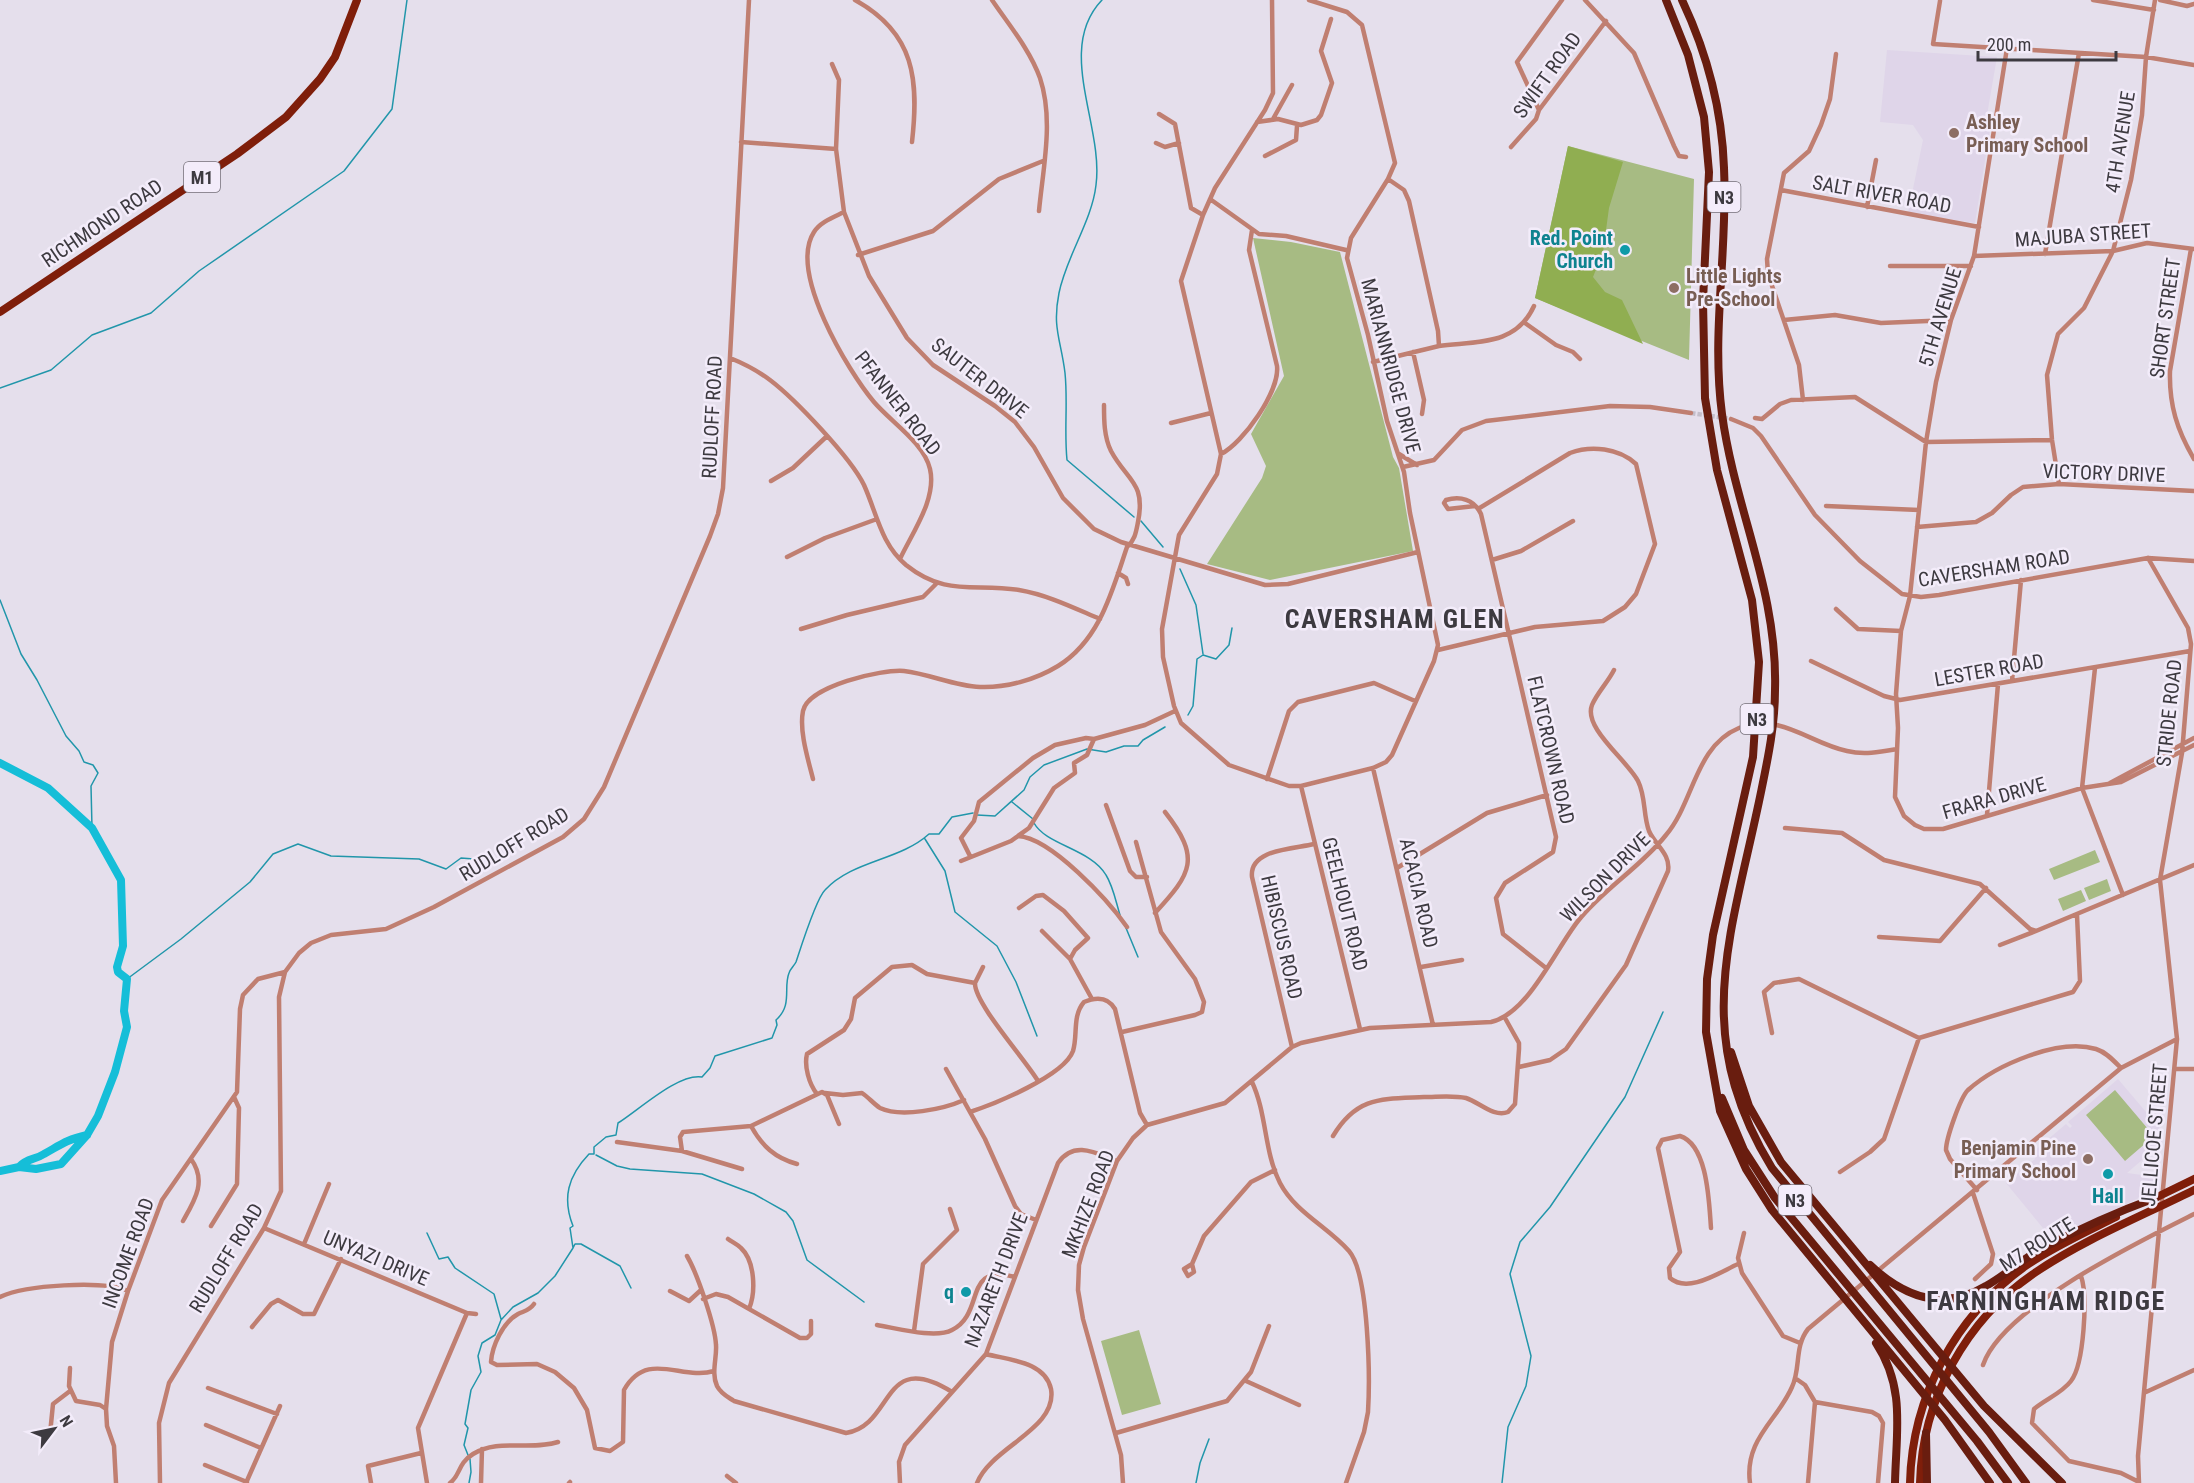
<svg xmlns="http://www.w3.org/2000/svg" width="2194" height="1483" font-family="'Roboto Condensed',sans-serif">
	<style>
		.built { fill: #dfd5e9 }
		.green { fill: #a7bb83 }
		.forest { fill: #90ae51 }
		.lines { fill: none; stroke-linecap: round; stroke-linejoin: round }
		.stream { stroke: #2196aa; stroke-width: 1.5 }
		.river { stroke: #15bed8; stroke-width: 8 }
		.minor-tunnel { stroke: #c3beca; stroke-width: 4.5; stroke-dasharray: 4.5 2; stroke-linecap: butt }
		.minor { stroke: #c07f71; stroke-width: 4.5 }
		.trunk { stroke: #7f1e0a; stroke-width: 8 }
		.motorway { stroke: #691d0f; stroke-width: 8 }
		.education-dot { fill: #8d6e63; stroke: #f3ecfa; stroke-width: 2 }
		.culture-dot { fill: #0f9aa8; stroke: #f3ecfa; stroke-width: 2 }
		.labels { text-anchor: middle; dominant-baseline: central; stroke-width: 5; stroke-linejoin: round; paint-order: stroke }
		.shield { fill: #f3ecfa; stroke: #746f78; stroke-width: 1.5 }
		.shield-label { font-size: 18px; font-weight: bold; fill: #3d3a40 }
		.street-label { font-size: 20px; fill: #3d3a40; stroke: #f3ecfa }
		.education-label { font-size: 20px; font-weight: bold; fill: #785e54; stroke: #f3ecfa; text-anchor: start }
		.culture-label { font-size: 20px; font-weight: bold; fill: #0d838f; stroke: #f3ecfa; text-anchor: end }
		.district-label { font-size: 26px; font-weight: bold; letter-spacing: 1.5px; fill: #3d3a40; stroke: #f3ecfa }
	</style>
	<rect width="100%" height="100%" fill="#e5dfec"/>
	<!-- built -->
	<path class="built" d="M1887,50L1997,57L1987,115L1992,117L1975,223L1908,213L1923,140L1913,125L1880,122Z
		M2118,1079L2163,1132L2161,1149L2156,1148L2127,1173L2157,1177L2158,1189L2052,1239L2006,1183L2035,1159L2033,1152L2066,1124L2070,1128L2072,1126L2068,1122Z"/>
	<!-- green -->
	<path class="green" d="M1568,146L1694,179L1689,360L1535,298Z
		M1253,238L1291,242L1340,252L1393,457L1399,468L1413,551L1270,580L1207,564L1262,478L1266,466L1251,434L1284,376Z
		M2095,850L2100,862L2054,880L2049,869Z
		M2107,879L2111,891L2089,900L2084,888Z
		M2081,890L2086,901L2063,911L2058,899Z
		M2115,1090L2154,1136L2125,1161L2086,1115Z
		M1139,1330L1161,1404L1122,1415L1101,1341Z"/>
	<!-- forest -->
	<path class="forest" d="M1568,146L1623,162L1609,208L1603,252L1593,277L1605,292L1622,300L1643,344L1535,298Z"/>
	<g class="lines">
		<!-- stream -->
		<path class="stream" d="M1102,0C1055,49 1104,126 1096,185C1092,221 1066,257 1059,293C1052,328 1061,340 1065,373C1068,402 1064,431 1067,460L1134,517
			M0,388L51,370L92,335L151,313L199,271L344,171L392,109L407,0
			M1141,521L1163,547
			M1180,569L1196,605L1203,654
			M0,600L21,654L37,680L66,736L79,751L84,762L93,765L98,773L91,786L92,828
			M1188,715L1193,706L1197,659L1203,655L1216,659L1229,645L1232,628
			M1012,802L1033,819
			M977,815L995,816L1024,790L1030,777L1044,765L1087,749L1106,752L1124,746H1138L1143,740L1165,727
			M1034,823C1046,845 1091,849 1106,875C1113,886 1116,902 1120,915
			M925,839L945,871L955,912L997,946L1016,982L1037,1036
			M1126,928L1138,957
			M127,979L181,939L250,882L273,854L298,844L331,856L419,859L446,869L461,858L474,859L480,864L487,860
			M596,1155L617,1166L630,1169L702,1174L754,1194L786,1212L793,1221L807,1260L864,1302
			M427,1233L439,1259L448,1257L455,1268L494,1294L501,1319
			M573,1248L575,1244H581L620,1266L631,1288
			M468,1455L464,1445L468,1428L465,1424L471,1390L481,1372L478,1356L482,1343L495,1335L501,1320L513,1307L538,1293L555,1276L573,1248L570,1228L573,1226C562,1198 568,1176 589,1154H594V1147L606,1137L616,1135L618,1123C639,1110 678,1073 702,1077L710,1068L715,1056L772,1038L777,1025L776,1020C793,1005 783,988 789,973C790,969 794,966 796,962C801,947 816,899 825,890C853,860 899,861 929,834H939L952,817L973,813
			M469,1483L471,1472L470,1459
			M1196,1483L1200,1463L1209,1439
			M1502,1483L1508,1427L1526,1386L1531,1356L1510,1274L1520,1242L1550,1207L1625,1097L1663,1012"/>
		<!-- river -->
		<path class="river" d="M0,763L48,788L92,828L121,880L123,946L117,967L118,972L127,979L124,1011L127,1027L115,1072L98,1116L87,1135L61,1164L36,1169L19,1167L0,1171
			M19,1167C27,1158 35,1160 44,1154C62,1144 66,1140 87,1135"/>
		<!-- minor-tunnel -->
		<path class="minor-tunnel" d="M1691,413L1731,419"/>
		<!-- minor -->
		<path class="minor" d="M855,0C915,33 919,80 912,142
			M992,0C1009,25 1030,50 1040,78C1054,120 1043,168 1039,211
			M1272,0L1273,93L1265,110L1215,188L1203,215L1181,281L1221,454L1217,474L1179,535L1162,629L1163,657L1174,706L1181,723L1229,765L1289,786H1301L1373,768L1386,762L1392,755L1434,661L1438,645L1410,513L1404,472L1387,421L1368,335L1347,258L1351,238L1388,179L1395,163L1362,25L1347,12L1309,0
			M1585,0L1634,53L1674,146L1679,156L1686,157
			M2093,0L2154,10
			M2160,0L2187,6L2194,4
			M1940,1L1933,44L2146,57L2194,65
			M2007,48L1974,256L1951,320L1936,382L1926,442L1910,596L1901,631L1898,668L1896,694L1898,728L1895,797L1904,816L1915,825L1924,829H1943L2082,788L2121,782L2194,745
			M832,64L839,80L836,149L844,212L869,276L907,338L933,365L995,406L1015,422L1034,447L1063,498L1094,529L1121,542L1265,585L1288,584L1418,552
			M1539,110L1517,62L1562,0
			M1159,114L1175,124L1191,208L1203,215
			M1273,119L1292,85
			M1257,122L1278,119L1301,125L1317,120L1321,115L1332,83L1321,51L1331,19
			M741,142L836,149
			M1156,143L1165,147L1179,143
			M1511,147L1536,119L1539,110L1606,21
			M1265,156L1296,140L1297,126
			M1781,190L1979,227
			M1210,199L1259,234L1286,236L1346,250
			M1867,207L1876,160
			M844,212C834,217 820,222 814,232C788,272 848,371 874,402C891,422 924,443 930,469C937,499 912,533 900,559
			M2191,249L2170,371C2169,405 2177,430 2194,459
			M2045,254L2079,53
			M858,255L933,231L999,179L1043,161
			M1974,256L2113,251L2147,243L2194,249
			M1890,266H1971
			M1784,320L1835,315L1881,323L1951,320
			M1525,323L1556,345L1573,352L1580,359
			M1439,346C1477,341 1516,346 1534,306
			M1413,352L1424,400L1422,414
			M730,358C745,364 758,371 770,380C795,399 851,458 864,485C877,514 881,544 906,565C946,597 974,583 1019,590C1048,595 1074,608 1100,619
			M1373,362L1439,346L1438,331L1409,201L1404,190L1388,179
			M1803,400L1799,365L1768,274L1767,259L1784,173L1809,151L1821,125L1830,99L1836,54
			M1755,418L1762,419L1780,404L1791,400L1855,397L1926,442L2052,440
			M1731,419L1753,428L1761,436L1815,515L1860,561L1902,594L1921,597L1939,595L2148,558L2194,561
			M1171,423L1211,413
			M1221,454C1243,443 1280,391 1277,366L1249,250L1252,230
			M1399,454L1417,465
			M1403,467L1434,460L1462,430L1486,421L1610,406L1650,407L1691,413
			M771,481L793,468L826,437
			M2059,484L2052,440L2047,375L2058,334L2084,308L2113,251L2131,180L2142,115L2146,57L2155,0
			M1475,506L1448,509L1444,503L1446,500C1460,496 1474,499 1481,514L1556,837L1553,852L1505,883L1496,898L1503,934L1546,968
			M1826,506L1919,510
			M1917,527L1976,522L1992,513L2011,495L2023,487L2059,484L2194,491
			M787,557L825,538L877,519
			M1492,560L1521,551L1573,521
			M1118,573L1126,578L1128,584
			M1836,609L1858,629L1901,631
			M801,629L847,615L923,597L936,584
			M1438,650L1535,627L1603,621L1625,607L1636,594L1655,544L1636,464C1619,448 1591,445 1570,453L1478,509
			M1811,661L1884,696L1900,700L2190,651
			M2095,668L2082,788L2123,895
			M2012,681L2021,580
			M1373,768L1433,1025
			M813,779C808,759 799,731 803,711C808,686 882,669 904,671C930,674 954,686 980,687C1006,688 1035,680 1058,666C1100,640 1112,591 1127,547C1135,540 1136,532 1138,522C1146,482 1127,481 1111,451C1104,437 1104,420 1104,405
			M1267,779L1289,711L1298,702L1374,683L1415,701
			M2110,783L2194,738
			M1301,786L1360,1029
			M1106,805L1130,871L1136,877H1147
			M1987,815L1998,684
			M1785,828L1842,833L1884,860L1980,884L2030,929L2036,931L2194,865
			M1018,836C1051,838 1108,900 1127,927
			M970,856L961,838L974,821L979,802L1033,758L1055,745L1086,738L1094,739
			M961,861L1011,841L1029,828L1054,788L1075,773L1074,763L1087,755L1094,739L1145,725L1175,711
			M1397,868L1487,813L1547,795
			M1019,908L1036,896L1043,895L1064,911L1088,938L1075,950L1070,959
			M1155,913C1192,873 1201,858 1165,812
			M1042,931L1070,959L1092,999
			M1879,937L1940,941L1986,888
			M2000,945L2036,931
			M983,967L975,983C974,1003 1025,1059 1038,1081
			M1421,967L1462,960
			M1122,1032L1195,1015L1202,1012L1204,1002L1195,979L1161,932L1136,842
			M1772,1033L1764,992L1774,983L1799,979L1919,1038L2073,992L2080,981L2077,915
			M1292,1047L1252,877C1249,849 1294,849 1314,844
			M1519,1067L1550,1060L1566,1049L1626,965L1668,871C1671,854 1655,845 1649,831C1643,815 1646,797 1638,781C1627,760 1583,728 1592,705C1597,693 1608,682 1614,670
			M946,1069L985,1139L1015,1206L1021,1214L1036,1220
			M2176,1069H2194
			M1252,1082C1267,1114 1264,1152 1280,1183C1295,1212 1328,1227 1349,1251C1369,1274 1370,1379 1368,1412L1364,1432L1346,1483
			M825,1093L843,1095L862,1093C868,1097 874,1104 880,1108C901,1118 944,1109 964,1100
			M817,1094C809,1084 804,1066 807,1054L844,1030L851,1019L855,998L892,967L912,965L927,974L975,983
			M970,1112C994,1104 1064,1076 1073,1051C1078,1035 1072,1016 1084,1002C1096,997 1108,997 1115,1009L1140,1113L1147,1125
			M751,1126C762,1146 775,1158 797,1164
			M1333,1136C1357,1096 1382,1099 1424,1097C1437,1097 1453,1095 1466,1098C1479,1102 1494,1118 1508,1112L1515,1104L1519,1049V1043L1505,1018
			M617,1142L682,1151L742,1169
			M682,1151L680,1137L683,1132L751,1126L822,1092L827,1095L839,1124
			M1840,1172L1870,1152L1884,1139L1919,1038
			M1977,1190L1950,1159L1946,1150C1946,1139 1960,1098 1968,1090C1996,1065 2058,1038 2096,1049C2106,1052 2114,1061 2121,1068
			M1973,1193L1993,1254L1991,1264L1975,1279
			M183,1221C195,1200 207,1181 191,1159
			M211,1226L237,1184L239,1108L234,1097
			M264,1228L467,1313L476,1314
			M1711,1228C1709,1203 1708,1145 1680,1136L1662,1140L1658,1148L1680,1252L1669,1268L1670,1278C1688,1294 1720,1272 1738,1264
			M1744,1233L1738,1258L1742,1273L1783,1336L1800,1343
			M728,1239C732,1242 737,1244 741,1248C755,1261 756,1292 749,1309
			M304,1244L329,1184
			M687,1256C697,1273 715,1325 716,1345C717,1358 711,1373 717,1386C721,1394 728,1397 734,1401L846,1433C895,1425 881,1348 952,1392
			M1192,1264L1184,1269L1188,1276L1194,1272L1192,1264L1204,1236L1251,1182L1275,1170
			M2081,1276C2088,1296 2084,1364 2071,1381C2062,1393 2046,1399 2034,1409L2032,1423L2069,1461L2121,1473L2139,1482
			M670,1291L689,1301L701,1290
			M0,1297C25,1285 103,1280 128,1291
			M703,1299L716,1294L728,1297L800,1338H807L811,1334V1321
			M534,1304C529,1311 524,1311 518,1314C503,1322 492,1346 491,1362L497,1365L537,1364L555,1372L574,1388L587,1410L595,1448L610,1451L623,1442L624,1390C647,1349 682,1381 714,1371
			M877,1325C896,1328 935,1339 952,1330C986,1313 962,1263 1015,1277
			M252,1327L271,1304L278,1300L303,1314H314L341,1259
			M914,1331L923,1264L957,1230L950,1209
			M1983,1365C2002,1308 2140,1241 2194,1214
			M70,1368L69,1386L76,1401L100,1405L106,1409
			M1795,1378L1805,1385L1815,1402L1808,1483
			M1246,1381L1299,1405
			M208,1388L277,1414
			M2146,1392L2194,1370
			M1815,1402L1872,1412L1879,1416L1883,1423L1878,1483
			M206,1425L261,1448
			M1116,1433L1227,1401L1251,1372L1269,1326
			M50,1434L53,1404L70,1391
			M205,1465L247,1482
			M727,1476L736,1483
			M116,1483L114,1446L107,1426L106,1409L112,1342L128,1291L162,1200L237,1092L240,1009L243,995L258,979L285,972
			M160,1483L159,1423L169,1383L264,1228L281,1191L279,997L285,972L299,953L311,943L331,935L386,929L434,907L563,837L584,819L604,787L710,536L718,514L723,488L749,0
			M246,1483L280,1406
			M371,1483L368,1466L421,1453
			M427,1483L418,1428L467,1313
			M450,1483C461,1475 457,1464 473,1454C498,1438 531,1451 558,1442
			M481,1483L482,1449
			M569,1483L570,1482
			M900,1483L899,1462L905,1445L986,1354L1058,1163C1074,1140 1096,1153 1117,1161
			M977,1483C991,1447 1058,1429 1051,1389C1045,1361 1008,1360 986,1354
			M1123,1483L1121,1455L1083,1319L1078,1290L1079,1265L1084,1247L1117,1161L1133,1138L1147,1125L1225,1103L1292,1047L1301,1043L1370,1028L1491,1022C1528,1014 1555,950 1578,921C1603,889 1641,867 1666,835C1694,802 1695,746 1739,728C1780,712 1809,743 1847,751C1864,755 1880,752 1897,749
			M1750,1483C1744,1439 1778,1420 1792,1387C1801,1368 1794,1347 1808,1329L2121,1068L2177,1039
			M2139,1483L2138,1456L2177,1039L2160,880L2182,753L2191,644L2188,628L2148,558"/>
		<!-- trunk -->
		<path class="trunk" d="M0,312L237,154L286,117L320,79L335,57L357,0
			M2151,1200L2194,1179
			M1910,1483C1912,1396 1956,1315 2027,1265C2055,1246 2086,1232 2116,1217
			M1920,1483C1922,1399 1966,1319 2036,1272C2085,1239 2142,1216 2194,1190"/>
		<!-- motorway -->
		<path class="motorway" d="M1666,0L1688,55L1704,117L1709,172L1703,301L1705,398L1717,470L1752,600L1759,662L1753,757L1713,935L1707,979L1706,1032L1720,1111L1746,1169L1772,1210L1945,1420L1990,1483
			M1682,0C1707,53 1722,109 1724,168C1728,250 1711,332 1722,414C1735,510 1778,591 1775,690C1775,725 1768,758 1761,792C1732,934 1689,1033 1772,1168L1989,1432L2026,1483
			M1731,1052L1749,1106L1781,1162L1984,1406L2062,1483
			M1722,1098L1744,1150L1775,1198L1977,1441L2008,1483
			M1870,1265C1904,1297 1943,1312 1986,1286C2006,1275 2022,1259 2043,1248C2079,1229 2117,1212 2155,1198
			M1876,1343C1906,1388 1896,1432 1895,1483
			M1926,1433L1927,1483"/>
	</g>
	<!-- markers -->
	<g class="education-dot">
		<circle cx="1954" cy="133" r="6"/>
		<circle cx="1674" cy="288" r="6"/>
		<circle cx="2088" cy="1159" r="6"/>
	</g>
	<g class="culture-dot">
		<circle cx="1625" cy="250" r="6"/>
		<circle cx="2108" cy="1174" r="6"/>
		<circle cx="966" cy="1292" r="6"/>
	</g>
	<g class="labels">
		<!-- shield labels -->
		<g class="shield">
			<rect x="184" y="162" width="36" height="30" rx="4.5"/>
			<rect x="1707.5" y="182" width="33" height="30" rx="4.5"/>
			<rect x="1740.5" y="704" width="33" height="30" rx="4.5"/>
			<rect x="1778.5" y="1185" width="33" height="30" rx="4.5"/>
		</g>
		<g class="shield-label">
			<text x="202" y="177">M1</text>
			<text x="1724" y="197">N3</text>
			<text x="1757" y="719">N3</text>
			<text x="1795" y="1200">N3</text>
		</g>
		<!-- street labels -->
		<g class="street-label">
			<text transform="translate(1547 75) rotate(-54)">SWIFT ROAD</text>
			<text transform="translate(2120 142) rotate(-81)">4TH AVENUE</text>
			<text transform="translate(1882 194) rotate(10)">SALT RIVER ROAD</text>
			<text transform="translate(102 223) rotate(-34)">RICHMOND ROAD</text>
			<text transform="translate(2083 235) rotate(-4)">MAJUBA STREET</text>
			<text transform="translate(1940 317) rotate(-73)">5TH AVENUE</text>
			<text transform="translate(2165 318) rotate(-82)">SHORT STREET</text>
			<text transform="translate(1391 366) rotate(75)">MARIANNRIDGE DRIVE</text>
			<text transform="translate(980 378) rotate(38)">SAUTER DRIVE</text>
			<text transform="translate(898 403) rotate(52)">PFANNER ROAD</text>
			<text transform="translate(712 417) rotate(-87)">RUDLOFF ROAD</text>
			<text transform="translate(2104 473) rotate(2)">VICTORY DRIVE</text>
			<text transform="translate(1994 568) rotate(-9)">CAVERSHAM ROAD</text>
			<text transform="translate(1989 670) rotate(-10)">LESTER ROAD</text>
			<text transform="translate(2169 713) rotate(-84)">STRIDE ROAD</text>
			<text transform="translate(1551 750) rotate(77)">FLATCROWN ROAD</text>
			<text transform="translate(1994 798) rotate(-16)">FRARA DRIVE</text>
			<text transform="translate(514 844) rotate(-31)">RUDLOFF ROAD</text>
			<text transform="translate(1605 877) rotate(-45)">WILSON DRIVE</text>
			<text transform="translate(1419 893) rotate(77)">ACACIA ROAD</text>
			<text transform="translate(1345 904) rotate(76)">GEELHOUT ROAD</text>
			<text transform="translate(1282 937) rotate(77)">HIBISCUS ROAD</text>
			<text transform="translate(2154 1135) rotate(-85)">JELLICOE STREET</text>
			<text transform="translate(1088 1204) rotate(-69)">MKHIZE ROAD</text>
			<text transform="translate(2037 1244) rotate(-32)">M7 ROUTE</text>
			<text transform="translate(128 1253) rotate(-70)">INCOME ROAD</text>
			<text transform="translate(226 1258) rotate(-59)">RUDLOFF ROAD</text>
			<text transform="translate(376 1258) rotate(23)">UNYAZI DRIVE</text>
			<text transform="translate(996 1280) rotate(-69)">NAZARETH DRIVE</text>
		</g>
		<!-- education labels -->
		<g class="education-label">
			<text x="1966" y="122">Ashley<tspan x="1966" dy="23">Primary School</tspan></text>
			<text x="1686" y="276">Little Lights<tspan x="1686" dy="23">Pre-School</tspan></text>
			<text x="2076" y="1148" text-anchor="end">Benjamin Pine<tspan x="2076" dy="23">Primary School</tspan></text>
		</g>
		<!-- culture labels -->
		<g class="culture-label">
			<text x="1613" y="238">Red. Point<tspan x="1613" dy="23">Church</tspan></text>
			<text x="2108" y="1196" text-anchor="middle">Hall</text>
			<text x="954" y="1292">q</text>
		</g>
		<!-- district labels -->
		<g class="district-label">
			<text x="1395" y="619">CAVERSHAM GLEN</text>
			<text x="2046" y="1301">FARNINGHAM RIDGE</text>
		</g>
	</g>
	<!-- north arrow -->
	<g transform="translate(54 1429) rotate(58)" stroke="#f3ecfa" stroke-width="4.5" paint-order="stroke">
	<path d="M0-4.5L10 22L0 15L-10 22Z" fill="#3d3a40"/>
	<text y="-9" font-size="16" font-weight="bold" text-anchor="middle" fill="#3d3a40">N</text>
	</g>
	<!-- scale -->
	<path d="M1978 51v9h138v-9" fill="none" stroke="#3d3a40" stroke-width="3"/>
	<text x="1987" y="51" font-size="18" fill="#3d3a40" stroke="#f3ecfa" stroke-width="4.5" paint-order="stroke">200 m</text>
</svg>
